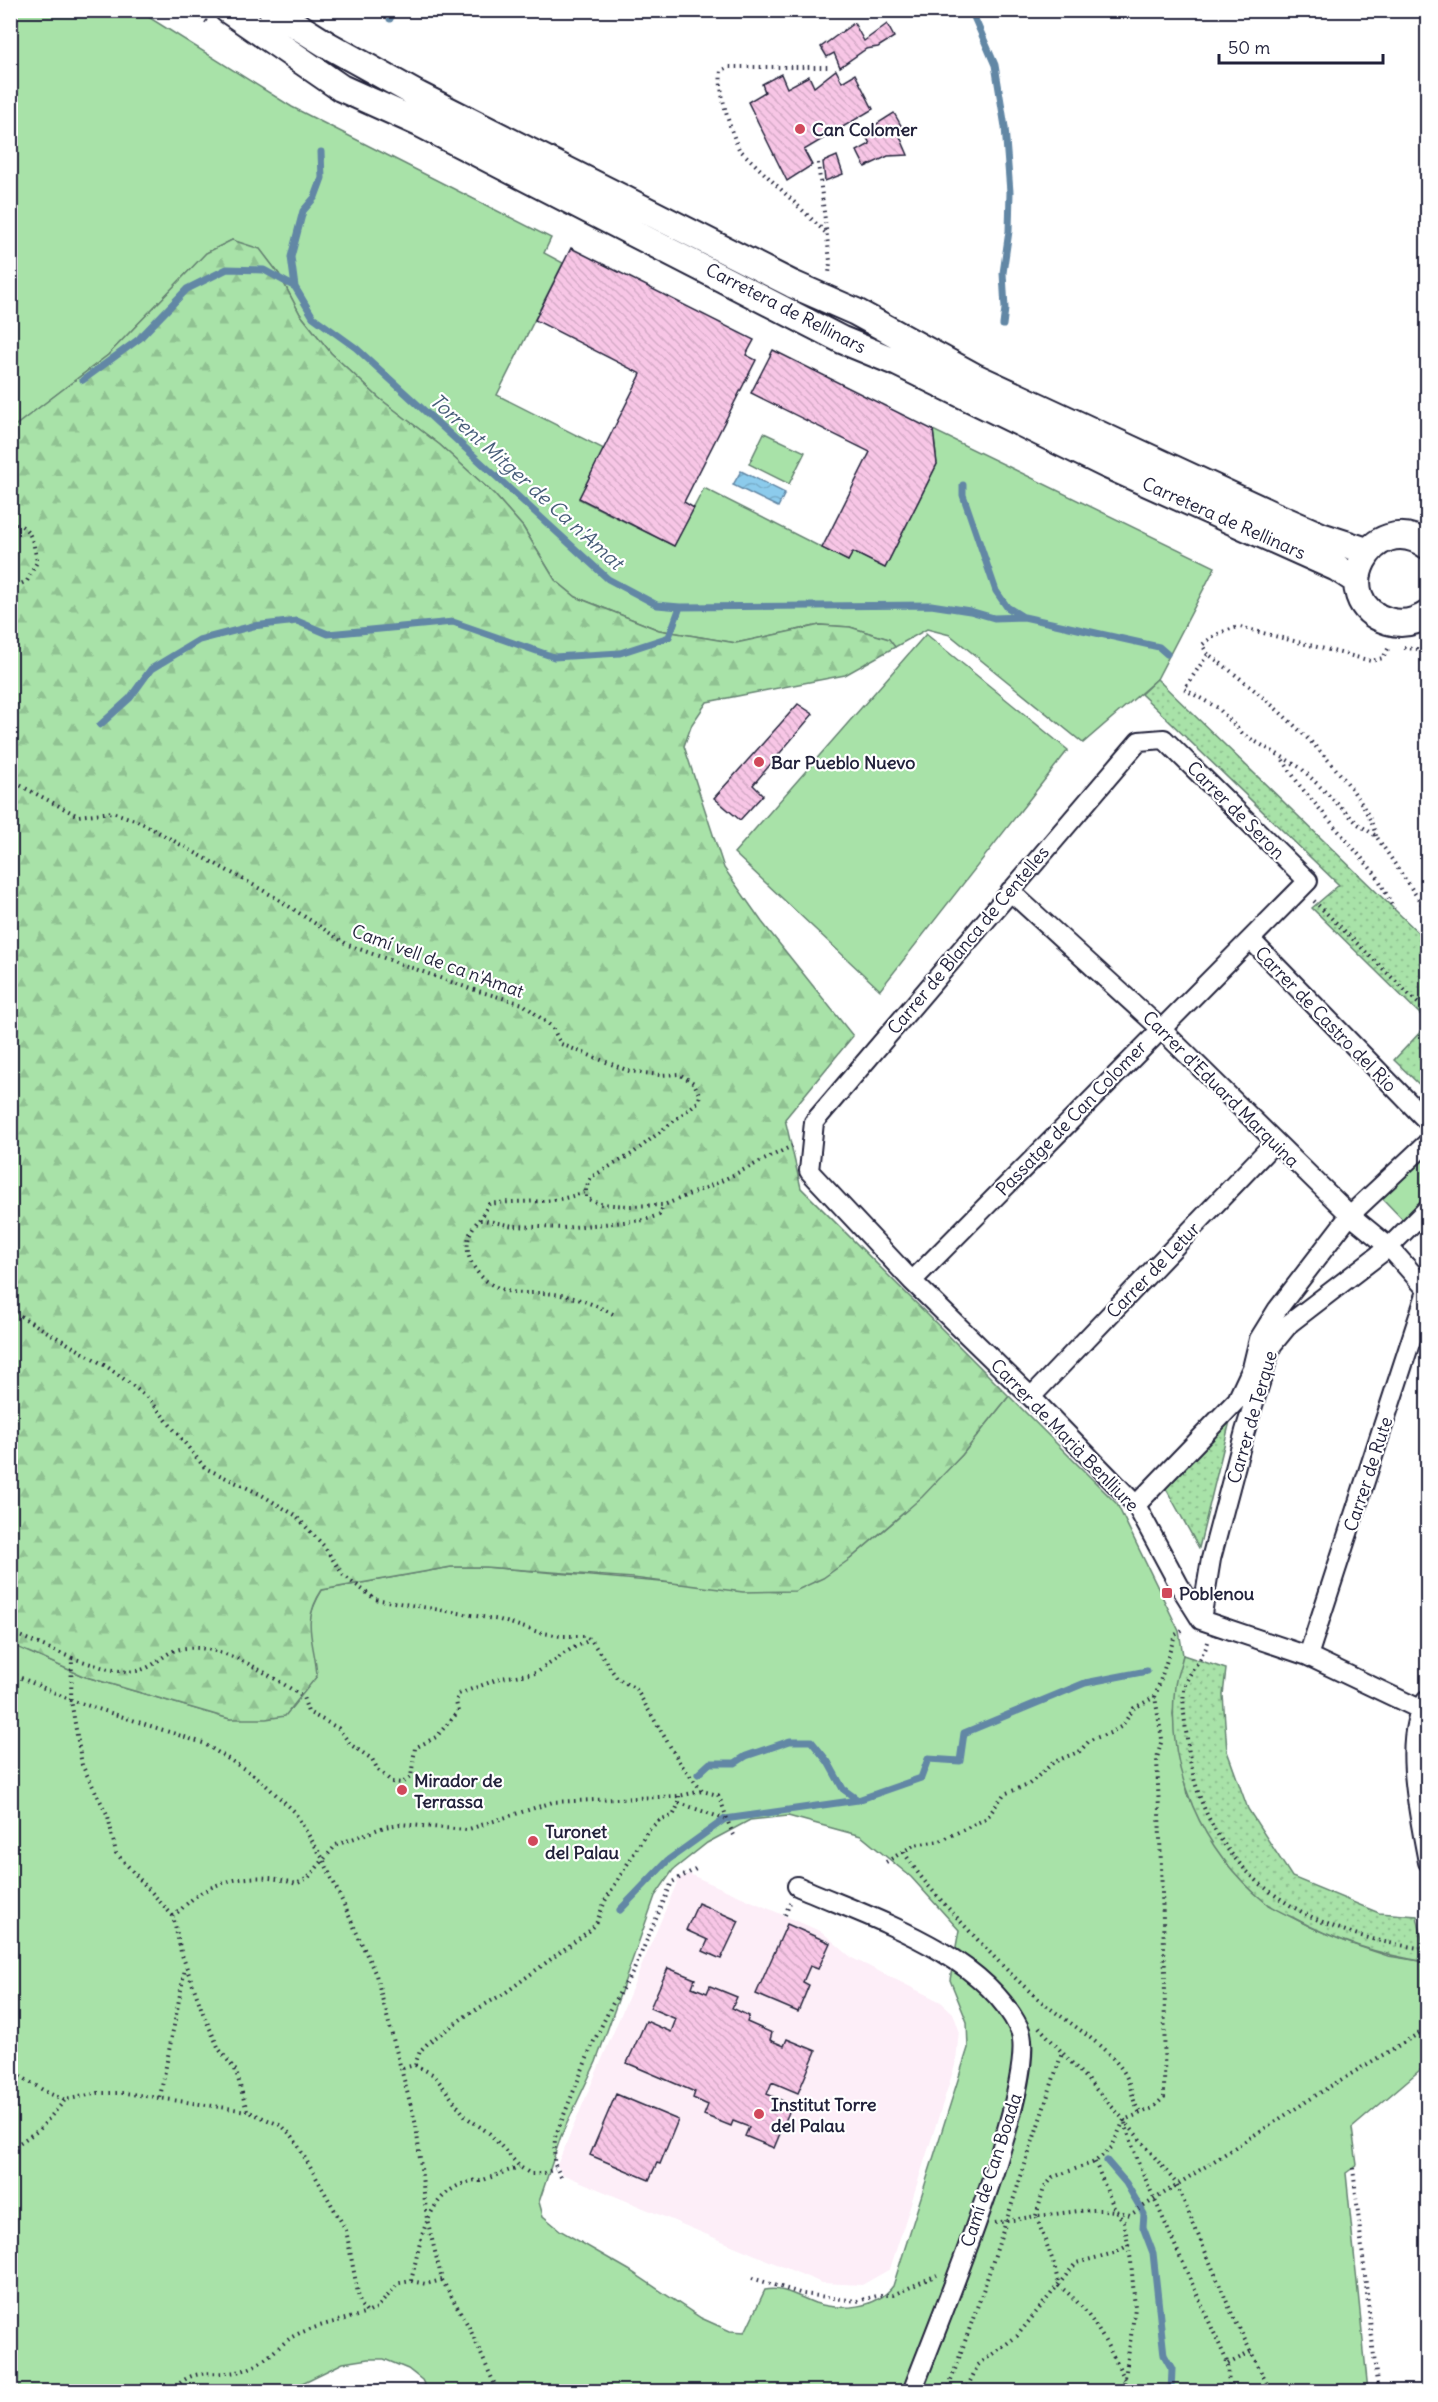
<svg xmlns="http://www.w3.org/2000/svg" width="1438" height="2402" font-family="Delius,sans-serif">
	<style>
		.built { fill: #fdeef8 }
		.grass { fill: #a8e2a8; stroke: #658272; stroke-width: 1.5; fill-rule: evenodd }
		.forest { fill: url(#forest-firs); stroke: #658272; stroke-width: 1.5 }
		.garden { fill: url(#garden-dots); stroke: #658272; stroke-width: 1.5 }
		.water { fill: url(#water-waves); stroke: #6287a5; stroke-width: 1.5 }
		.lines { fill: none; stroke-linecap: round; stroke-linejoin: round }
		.stream { stroke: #6287a5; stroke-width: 7 }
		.building { fill: url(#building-back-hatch); stroke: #22223b; stroke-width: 1.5 }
		.street-casing { stroke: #22223b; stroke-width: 22 }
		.secondary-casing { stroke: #22223b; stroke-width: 30 }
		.path { stroke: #22223b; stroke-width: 4; stroke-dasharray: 1.5 4.5; stroke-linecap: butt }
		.street { stroke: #fff; stroke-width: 18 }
		.secondary { stroke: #fff; stroke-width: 26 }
		.poi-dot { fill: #d1495b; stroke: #fff; stroke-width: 2 }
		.labels { text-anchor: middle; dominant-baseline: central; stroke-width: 4.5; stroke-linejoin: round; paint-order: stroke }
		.poi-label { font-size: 18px; font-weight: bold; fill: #22223b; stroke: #fff; text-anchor: start }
		.street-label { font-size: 18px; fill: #22223b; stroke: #fff }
		.water-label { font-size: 20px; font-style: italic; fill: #475d79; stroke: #fff }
	</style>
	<defs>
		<pattern id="forest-firs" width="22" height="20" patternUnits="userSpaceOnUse" patternTransform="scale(1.5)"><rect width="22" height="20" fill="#a8e2a8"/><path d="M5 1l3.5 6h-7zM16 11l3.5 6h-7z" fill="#90c292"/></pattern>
		<pattern id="garden-dots" width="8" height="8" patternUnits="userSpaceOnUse" patternTransform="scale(1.5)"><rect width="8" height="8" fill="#a8e2a8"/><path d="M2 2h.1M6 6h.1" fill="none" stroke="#90c292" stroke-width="1.8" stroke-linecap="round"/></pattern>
		<pattern id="water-waves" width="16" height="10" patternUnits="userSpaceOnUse" patternTransform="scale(1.5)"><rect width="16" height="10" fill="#8ccbec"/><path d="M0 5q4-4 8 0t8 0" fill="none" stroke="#78aecb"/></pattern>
		<pattern id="building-back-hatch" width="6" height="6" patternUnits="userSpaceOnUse" patternTransform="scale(1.5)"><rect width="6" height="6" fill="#f8c6e6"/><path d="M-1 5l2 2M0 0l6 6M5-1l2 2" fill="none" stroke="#d4aac6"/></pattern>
	</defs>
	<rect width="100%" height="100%" fill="#fff"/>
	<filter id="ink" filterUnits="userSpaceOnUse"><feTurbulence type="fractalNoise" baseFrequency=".0167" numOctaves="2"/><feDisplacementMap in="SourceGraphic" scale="12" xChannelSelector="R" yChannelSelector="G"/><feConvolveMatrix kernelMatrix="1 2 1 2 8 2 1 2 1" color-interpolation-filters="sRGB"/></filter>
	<g filter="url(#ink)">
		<!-- built -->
		<path class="built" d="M689,1874L822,1932L852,1958L941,2002L953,2013L959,2030L956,2062L890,2269L862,2285L822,2283L562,2174L557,2165L679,1878Z"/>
		<!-- grass -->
		<path class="grass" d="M11,11H139L292,107L551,238L544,253L563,263L497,395L604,449L579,499L674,546L704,488L848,561L853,552L885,568L937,464L933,430L1215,567L1157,679L1083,743L950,635L927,629L895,647L888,639L850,627L820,625L736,643L659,630L576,597L555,580L523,527L494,494L440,445L379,398L331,353L300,314L279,274L260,250L232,240L206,253L108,355L11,429Z
			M764,433L805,452L789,484L749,464Z
			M926,634L1068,750L880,990L734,853Z
			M1427,1153V1198L1405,1222L1382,1198Z
			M1009,1396L1117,1504L1179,1631L1183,1655L1173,1714L1187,1795L1268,1905L1311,1927L1352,1944L1388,1956L1427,1962V2064L1352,2128L1357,2165L1346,2173L1368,2391L428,2392L422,2380L408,2369L384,2359H368L343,2363L286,2391L11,2392V1644L83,1676L230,1719L309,1633C309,1616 313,1605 322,1590L451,1567H485L778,1592L850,1559L897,1519L962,1455ZM788,1816L861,1836L911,1877L959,1930L950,1980L967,2022L968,2048L893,2286C876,2309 841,2311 815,2303C798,2297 783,2286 765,2290L745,2332L730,2331L701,2318L629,2270L561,2231L543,2216L539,2202L561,2136L596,2062L655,1896L673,1870L707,1843L750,1820Z"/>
		<!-- forest -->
		<path class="forest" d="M232,240L260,249L279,274L300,314L331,353L379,398L440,445L494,494L523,527L555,580L576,597L659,630L736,643L820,625L850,627L889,639L895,647L845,675L707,702L692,724L684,746L724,868L762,922L853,1036L785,1119L801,1188L1009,1396L962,1455L922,1497L850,1559L823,1578L795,1591L743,1592L633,1578L485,1567H451L322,1590C300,1623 315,1641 317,1676L285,1716L266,1719H230L83,1676L10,1644L11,429L108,355L206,253Z"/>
		<!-- garden -->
		<path class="garden" d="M1157,679L1427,941V1021L1312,908L1339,885L1141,694Z
			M1427,1025V1092L1394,1060Z
			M1230,1421L1199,1548L1165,1487Z
			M1183,1655L1226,1669L1223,1695L1227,1751L1248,1809L1292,1877L1379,1913L1417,1916L1427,1962C1380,1955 1336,1941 1294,1918C1285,1914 1274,1909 1266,1903C1202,1851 1165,1769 1175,1686C1176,1676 1181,1665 1183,1655Z"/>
		<!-- water -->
		<path class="water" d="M741,471L785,493L778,507L733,485Z"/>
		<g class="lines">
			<!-- stream -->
			<path class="stream" d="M971,10L995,65L1005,127L1010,192L1009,231L1003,273L1005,309L1003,325
				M390,19L393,10
				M321,152L322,178L315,197L303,211L291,257L295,287L313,317L356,348L608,579L657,605L680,607L931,605L970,611L994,618L1024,617L1159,647L1167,654
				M83,380L139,339L187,289L227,269L264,270L295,287
				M963,485V495L996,591L1007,607L1023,617
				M100,725L130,698L151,669L199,640L253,626L297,621L328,634L453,622L554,657L620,653L669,637L680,607
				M698,1774L710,1763H735L746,1756L790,1741H811L828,1762L843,1789L858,1800
				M620,1910L668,1860L725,1819L858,1800L921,1778L928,1759L960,1761L964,1733L1085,1683L1147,1671
				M1107,2161L1126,2183L1144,2214L1143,2227L1153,2253L1164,2355L1172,2369L1171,2392"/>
		</g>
		<!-- building -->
		<path class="building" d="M854,23L864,41L887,24L894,37L878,47L866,49L840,67L834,53L827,57L821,47Z
			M836,70L842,82L855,74L873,109L804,150L812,165L787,181L748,102L765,92L762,84L781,74L787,88L809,76L814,87Z
			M894,113L903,129L898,132L908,155L888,156L865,167L857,151L870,144L864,132Z
			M837,156L843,174L825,181L823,162Z
			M571,248L754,340L746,355L756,360L684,502L694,508L674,546L579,498L641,374L535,320Z
			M773,350L933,430L937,464L885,568L853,552L848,561L822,548L870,452L751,393Z
			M798,704L813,714L753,785L763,795L740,820L714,798Z
			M698,1903L739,1921L721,1959L703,1951L708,1940L686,1930Z
			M787,1924L830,1943L818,1969L810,1966L803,1982L809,1985L798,2012L756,1994Z
			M668,1968L695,1979L692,1987L707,1993L710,1986L737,1997L732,2008L749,2016L747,2022L772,2033L770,2040L784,2046L787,2039L816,2051L798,2093L772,2082L767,2094L792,2105L774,2148L745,2136L749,2127L733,2121L731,2126L704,2115L708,2105L693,2098L695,2092L627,2063L646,2021L671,2032L676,2019L650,2008Z
			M616,2094L678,2120L660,2164L657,2163L649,2180L590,2155Z"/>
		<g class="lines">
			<defs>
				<path id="street" d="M1010,891L1160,1028L1350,1215L1389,1247L1428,1291
					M1251,940L1428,1122
					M912,1281L1308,881L1164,739L1139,741L814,1122L809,1171L912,1281L1031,1397L1136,1505L1179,1585L1201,1620L1308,1656L1428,1713
					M1031,1397L1274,1143
					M1136,1505L1237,1400L1252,1368L1259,1339L1277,1310L1350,1215L1428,1142
					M1201,1620L1211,1559L1245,1431L1272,1345L1290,1323L1389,1247L1428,1208
					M1308,1656L1427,1291
					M1426,1701C1400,1735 1421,1823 1428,1862
					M797,1886C870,1918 982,1952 1019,2028C1043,2075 934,2333 912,2392"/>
				<path id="secondary" d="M228,10L341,88L419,123L842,340L898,363L1107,465L1337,568L1357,581
					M272,10L326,44L418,95L792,284L856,312L973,376L1275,516L1321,536L1367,551
					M1428,546C1371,505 1324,602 1388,621C1402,625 1416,622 1428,614"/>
			</defs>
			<!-- street casing -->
			<use href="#street" class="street-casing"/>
			<!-- secondary casing -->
			<use href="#secondary" class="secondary-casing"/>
			<!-- path -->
			<path class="path" d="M191,10L207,22
				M10,90H11
				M818,163L830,261L829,275
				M825,232L739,149C730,130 718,91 721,71L729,67H831
				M10,523C32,524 34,545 37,562L27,581L10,589
				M1404,648L1417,649L1428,656
				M1208,654L1202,645C1214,635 1224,630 1240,627L1371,661L1383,658L1389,647
				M1283,760L1300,786L1377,876L1394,909
				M10,780L78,816L112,812L140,822L273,896L348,945L468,988L523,1004L552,1027L561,1044L629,1071L660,1075L679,1074L694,1083L700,1096L698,1102L632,1154L591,1177L586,1188V1198L599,1204L628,1206L664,1205L717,1183L792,1146
				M1376,836C1361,776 1258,690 1208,654L1184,689L1218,708L1244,735L1301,768L1358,824L1376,836L1428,913
				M1314,901L1428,1013
				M479,1220L489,1204C526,1199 547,1206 585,1192
				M10,1310L106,1366L132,1385L150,1400L205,1468L260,1494L295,1515L324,1546L343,1575L375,1599L500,1620L538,1632L560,1636H584L591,1640L617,1678L636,1689L680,1763L702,1791L718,1795C725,1809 726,1821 734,1835
				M613,1314C590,1302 568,1294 542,1293C530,1293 513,1294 501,1289C472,1278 455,1245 479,1220H483L513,1226L563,1228L644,1220L659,1215L664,1205
				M10,1632L72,1658
				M1208,1642C1203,1658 1192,1668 1186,1682C1180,1697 1186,1729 1188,1746C1203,1874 1309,1936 1428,1949
				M10,1673L71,1700L203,1743L257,1777L294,1811L323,1859L376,1975L416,2125L427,2219L442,2280L469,2327L498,2392
				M679,1803L725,1819
				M904,1852C920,1879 941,1900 962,1923C989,1952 1016,1981 1047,2006C1071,2024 1102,2043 1121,2068C1133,2084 1130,2098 1140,2113
				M886,1862L914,1845L940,1841L987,1818L1004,1794L1028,1785L1054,1762L1080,1751L1090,1740L1110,1733L1122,1726L1134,1708L1155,1697
				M785,1915L790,1903
				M173,1916L116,1853L108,1816L82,1765L71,1700L72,1658C94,1664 121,1677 144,1669C155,1665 164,1654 176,1650C215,1638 272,1676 303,1697L308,1712L338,1728L351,1745L372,1759L378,1770L392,1782L402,1783L411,1777L415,1748L436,1737L458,1712L456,1701L459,1694L501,1678L536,1673L571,1649L590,1640
				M1039,2027L1124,2120L1176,2183L1232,2314L1271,2392
				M415,2065L434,2075L466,2117L489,2133L520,2167L531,2174H541L555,2169
				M403,2068L415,2065L420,2051L428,2043L467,2015L505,1993L589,1931L596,1924L605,1901L648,1830L661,1819L673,1816L679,1803V1796
				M10,2070L48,2093L65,2100L98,2093H125L247,2111
				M160,2097L185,1969
				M1125,2123L1137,2160L1228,2364L1229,2392
				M10,2149L39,2130L65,2100
				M1095,2162L1115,2210L1124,2222L1131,2261L1135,2308L1123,2392
				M1353,2168L1378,2392
				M561,2177L554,2163L555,2137L594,2041L613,2003L633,1972L672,1882L696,1869
				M995,2223L1036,2216L1044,2188L1053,2177L1095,2162L1112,2147L1124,2120L1153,2108L1164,2097L1165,1973L1157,1758L1162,1739L1155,1697L1175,1635L1184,1630
				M752,2278L803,2294L857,2301L881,2295H893L937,2275
				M442,2280L426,2284L411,2281L399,2283L377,2308L367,2313L360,2304L346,2230L293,2137L282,2126L247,2111L236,2071L219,2049L203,2013L181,1952L173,1916C182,1909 192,1898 202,1892C231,1876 266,1873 296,1884L308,1878L336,1845L384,1827L400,1824L466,1830L553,1802L679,1796L702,1791
				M411,2281C420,2246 424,2199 462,2184C469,2182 473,2179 480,2181L519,2167
				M1228,2364L1251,2352
				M1125,2379C1107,2345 1091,2309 1059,2286L1054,2264L1036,2216C1067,2214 1100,2204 1130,2215L1329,2087L1428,2028
				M172,2392C194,2362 218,2380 247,2369C264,2364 278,2346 292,2337C311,2326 345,2320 367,2313
				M947,2392L985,2285L1062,2053
				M965,2392L978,2365L1017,2336L1076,2263L1114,2253L1129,2245"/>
			<!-- street -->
			<use href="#street" class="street"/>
			<!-- secondary -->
			<use href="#secondary" class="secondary"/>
		</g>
	</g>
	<!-- markers -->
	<g class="poi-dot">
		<circle cx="800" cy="129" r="6"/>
		<circle cx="759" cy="762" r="6"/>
		<rect x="1161" y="1587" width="12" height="12" rx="3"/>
		<circle cx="402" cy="1790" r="6"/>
		<circle cx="533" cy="1841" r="6"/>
		<circle cx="759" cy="2114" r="6"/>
	</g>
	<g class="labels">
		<!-- poi labels -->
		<g class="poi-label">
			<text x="812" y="129">Can Colomer</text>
			<text x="771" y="762">Bar Pueblo Nuevo</text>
			<text x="1179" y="1593">Poblenou</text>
			<text x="414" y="1780">Mirador de<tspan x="414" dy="21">Terrassa</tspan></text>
			<text x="545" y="1831">Turonet<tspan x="545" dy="21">del Palau</tspan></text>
			<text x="771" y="2104">Institut Torre<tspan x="771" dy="21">del Palau</tspan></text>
		</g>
		<!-- street labels -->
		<g class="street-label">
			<text transform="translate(786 308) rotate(27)">Carretera de Rellinars</text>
			<text transform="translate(1224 518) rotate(24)">Carretera de Rellinars</text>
			<text transform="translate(1236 810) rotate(45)">Carrer de Seron</text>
			<text transform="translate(968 940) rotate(-50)">Carrer de Blanca de Centelles</text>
			<text transform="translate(438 961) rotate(20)">Camí vell de ca n'Amat</text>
			<text transform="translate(1326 1019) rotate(46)">Carrer de Castro del Rio</text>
			<text transform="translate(1221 1089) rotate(45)">Carrer d'Eduard Marquina</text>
			<text transform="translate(1071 1118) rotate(-46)">Passatge de Can Colomer</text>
			<text transform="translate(1153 1270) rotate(-46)">Carrer de Letur</text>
			<text transform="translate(1252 1417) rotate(-74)">Carrer de Terque</text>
			<text transform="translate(1065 1435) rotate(46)">Carrer de Marià Benlliure</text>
			<text transform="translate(1368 1474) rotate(-72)">Carrer de Rute</text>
			<text transform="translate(991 2170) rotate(-72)">Camí de Can Boada</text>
		</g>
		<!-- water labels -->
		<g class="water-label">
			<text transform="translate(527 481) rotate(42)">Torrent Mitger de Ca n'Amat</text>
		</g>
	</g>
	<!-- margin -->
	<rect width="1438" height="2402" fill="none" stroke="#fff" stroke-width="36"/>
	<rect x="18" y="18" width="1402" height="2366" fill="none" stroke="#22223b" stroke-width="2" filter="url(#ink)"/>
	<!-- scale -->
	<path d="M1219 54v9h164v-9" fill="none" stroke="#22223b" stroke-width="3"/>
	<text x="1228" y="54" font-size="18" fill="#22223b" stroke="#ffffff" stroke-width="4.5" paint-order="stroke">50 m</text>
</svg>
